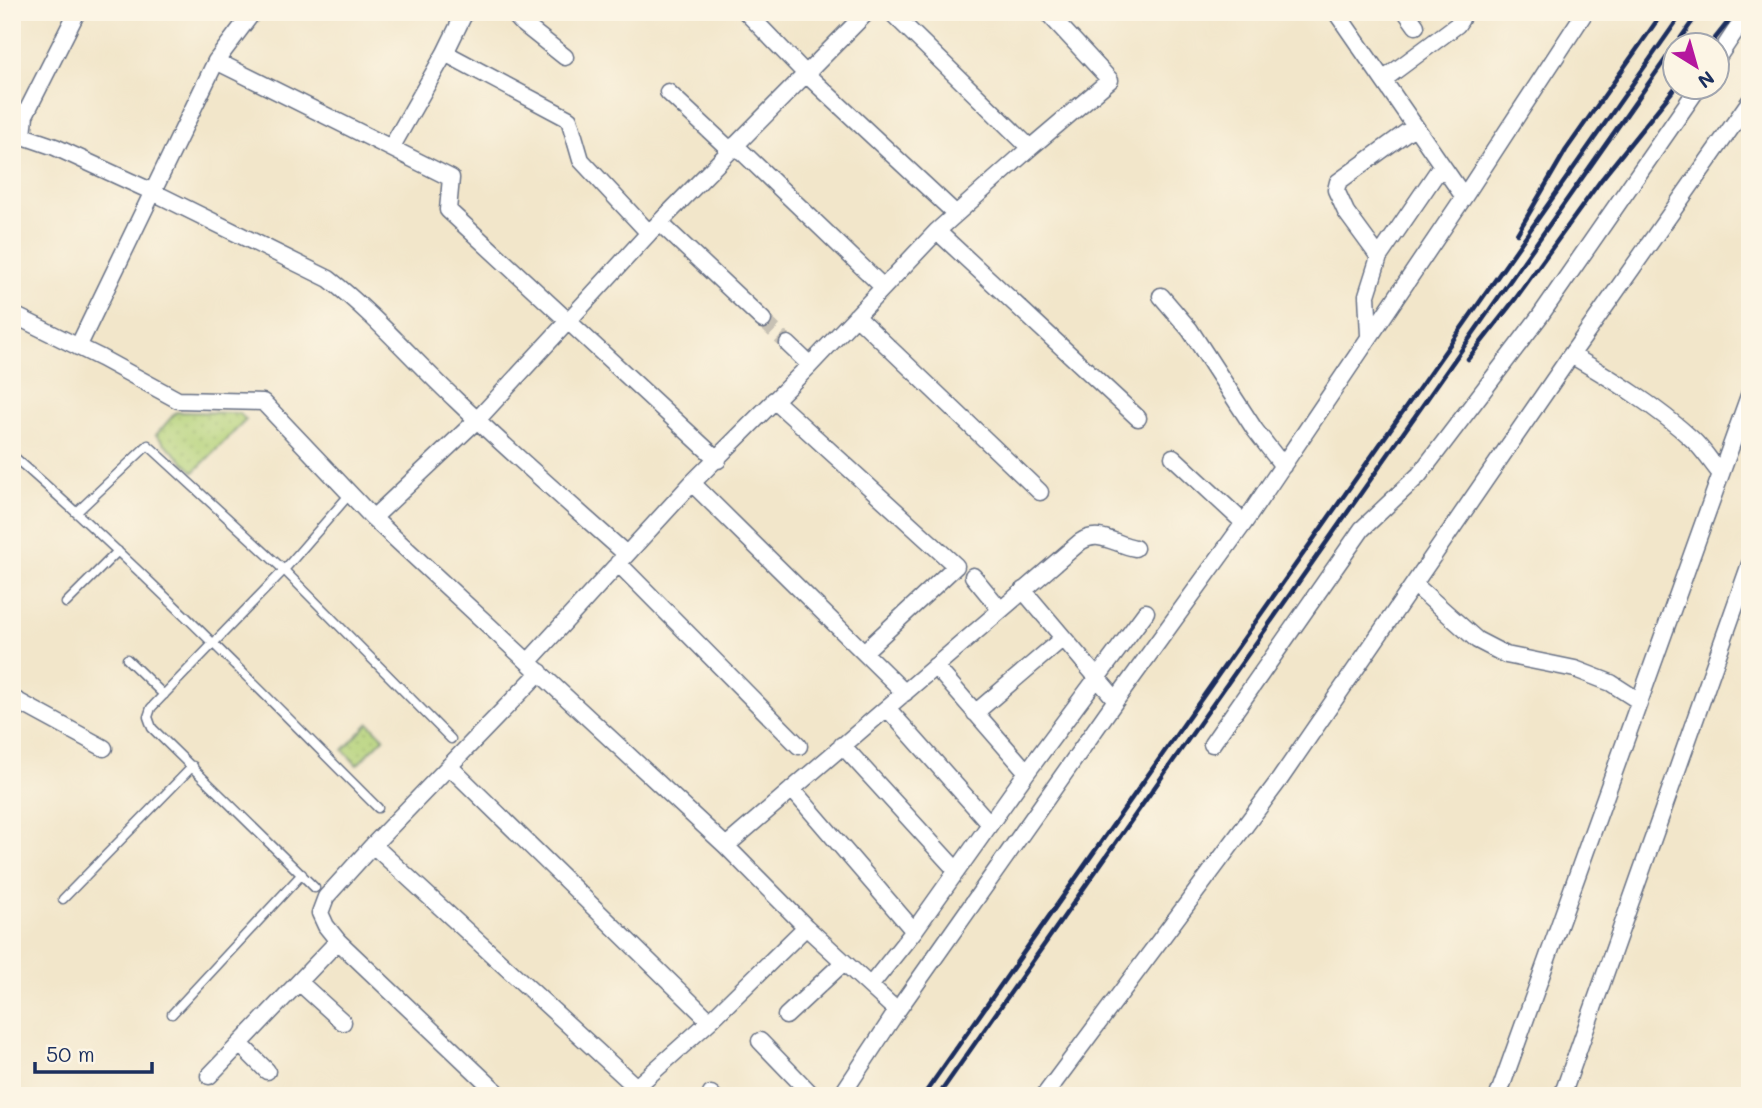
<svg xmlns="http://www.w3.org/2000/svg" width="1762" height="1108" font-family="Mali,sans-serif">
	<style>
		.grass { fill: url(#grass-dots); stroke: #68806c; stroke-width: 2 }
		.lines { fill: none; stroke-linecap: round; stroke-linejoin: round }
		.minor-tunnel { stroke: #c7c1b4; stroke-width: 16; stroke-dasharray: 16 8; stroke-linecap: butt }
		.service-casing { stroke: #666f84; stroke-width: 11 }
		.minor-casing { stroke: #666f84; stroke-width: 19 }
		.service { stroke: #fff; stroke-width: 8 }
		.minor { stroke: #fff; stroke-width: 16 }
		.rail { stroke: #1b2f5e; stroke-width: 4.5 }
	</style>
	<defs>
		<pattern id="grass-dots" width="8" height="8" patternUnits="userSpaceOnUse" patternTransform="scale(1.75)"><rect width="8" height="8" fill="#b4d279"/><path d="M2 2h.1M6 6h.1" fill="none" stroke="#9ab56b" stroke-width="1.8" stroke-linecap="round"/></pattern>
	</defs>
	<rect width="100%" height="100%" fill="#fcf5e5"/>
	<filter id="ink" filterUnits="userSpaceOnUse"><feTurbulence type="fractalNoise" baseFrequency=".0143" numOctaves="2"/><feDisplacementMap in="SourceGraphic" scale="14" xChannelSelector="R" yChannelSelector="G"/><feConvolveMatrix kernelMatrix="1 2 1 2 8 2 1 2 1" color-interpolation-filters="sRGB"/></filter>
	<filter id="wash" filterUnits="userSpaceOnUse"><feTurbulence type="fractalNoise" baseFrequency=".00686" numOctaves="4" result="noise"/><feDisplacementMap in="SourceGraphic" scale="28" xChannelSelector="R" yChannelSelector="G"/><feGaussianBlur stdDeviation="1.57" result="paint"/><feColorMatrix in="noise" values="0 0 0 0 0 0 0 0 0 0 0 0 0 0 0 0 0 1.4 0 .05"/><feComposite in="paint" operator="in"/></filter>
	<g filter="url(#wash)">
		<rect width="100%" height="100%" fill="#f2e6ca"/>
		<!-- grass -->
		<path class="grass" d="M176,412L239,413L246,420L194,472L156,435Z
			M369,723L384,738L357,765L343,750Z"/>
	</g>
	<g filter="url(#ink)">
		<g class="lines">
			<!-- minor-tunnel -->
			<path class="minor-tunnel" d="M763,320L788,344"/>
			<defs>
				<path id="service" d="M12,455C140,567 258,688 378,808
					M77,512L148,445L284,570L451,739
					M66,603L118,551
					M127,659L164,695
					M315,888L152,728L148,717L151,708L284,570L349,495
					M63,899L193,766
					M172,1014L302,874"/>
				<path id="minor" d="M77,12L25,115L23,136L55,147L153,192L329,279C375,315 413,360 456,400C511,453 569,503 626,554
					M512,12L521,22L565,57
					M746,12L806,74L956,214
					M891,12L1030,148
					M1406,12L1416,26
					M445,53L569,119L581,160L649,233
					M1716,60L1748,12
					M216,61L253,12
					M1383,80L1457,25L1461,19L1460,12
					M668,92L729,149
					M735,145L882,286
					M391,148L445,53L465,12
					M1464,197L1585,12
					M660,223L763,320
					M937,231L1138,418
					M1379,257L1346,212L1336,190L1338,182L1415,126
					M1161,296L1190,330L1255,430L1283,466
					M12,314L101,358L178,400L263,402L373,518L726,846L806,927L710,1021L626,1096
					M856,316L1040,492
					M1369,335L1367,295L1379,257L1442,165
					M788,344L810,365
					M78,347L216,61L451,178L448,210L718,460
					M1571,355C1614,380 1656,406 1692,439C1703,449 1711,462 1720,473
					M774,400L956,566L865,651
					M1173,457L1244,523
					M692,483L905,693
					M373,518L477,420L649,233L867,12
					M618,563L799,746
					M973,576L1000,609
					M1415,585L1477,640L1506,655L1575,669L1611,683L1639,701
					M1023,590L1116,700
					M529,661L692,483L810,365L937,231L1030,148L1110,80L1047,12
					M935,666L1027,772
					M12,698L104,748
					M887,708L990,824
					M975,713L1063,638
					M1212,744L1362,529L1419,475L1540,316L1698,88
					M842,745L957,871
					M449,766L710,1021
					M792,789L914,931
					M373,845L636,1087
					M726,846L1080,542C1099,529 1114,544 1135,548
					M806,927L897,1011
					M299,982L343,1022
					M870,986L914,931L1027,772L1146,612
					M786,1016L844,962
					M760,1041L813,1096
					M240,1044L267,1071
					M209,1076L338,941
					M711,1094L713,1096
					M501,1096L338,941L326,926L320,913L326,897L373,845L540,672
					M841,1096L897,1011L1116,700L1244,523L1464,197L1336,12
					M1044,1096L1280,779L1571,355L1750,101
					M1498,1096L1750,393
					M1562,1096L1750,564"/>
			</defs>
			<!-- service casing -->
			<use href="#service" class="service-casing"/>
			<!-- minor casing -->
			<use href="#minor" class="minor-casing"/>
			<!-- service -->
			<use href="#service" class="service"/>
			<!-- minor -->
			<use href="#minor" class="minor"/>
			<!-- rail -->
			<path class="rail" d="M1675,46L1699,12
				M1709,46L1736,12
				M1517,234L1566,150L1663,12
				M1468,359L1516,298L1601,180L1675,88
				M923,1096L1683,12
				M938,1096L1674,47"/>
		</g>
	</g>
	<!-- margin -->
	<rect width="1762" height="1108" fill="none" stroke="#fcf5e5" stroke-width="42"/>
	<!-- north arrow -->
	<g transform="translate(1696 66) rotate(143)"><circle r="33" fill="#fcf5e5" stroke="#a2a6af" stroke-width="2"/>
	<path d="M0-5L12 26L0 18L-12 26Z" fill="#b5179e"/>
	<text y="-10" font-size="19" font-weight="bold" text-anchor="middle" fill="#1b2f5e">N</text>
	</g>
	<!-- scale -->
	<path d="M35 1062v10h117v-10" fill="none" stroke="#1b2f5e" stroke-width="3.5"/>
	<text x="46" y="1062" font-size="21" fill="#1b2f5e" stroke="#fcf5e5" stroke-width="5" paint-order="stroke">50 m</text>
</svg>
